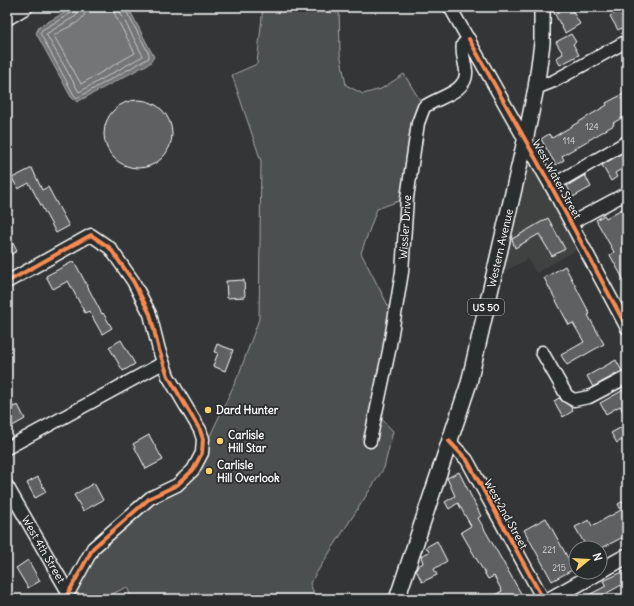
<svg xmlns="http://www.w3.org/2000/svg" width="634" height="606" font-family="Delius,sans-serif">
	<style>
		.built { fill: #404243 }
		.green { fill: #4c4f50; stroke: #a6a7a8 }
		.water { fill: #737576; stroke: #abacad }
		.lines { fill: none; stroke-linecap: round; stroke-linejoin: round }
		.shore { stroke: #c7c8c8; stroke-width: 1 }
		.building { fill: #5f6162; stroke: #fff }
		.minor-casing { stroke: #fff; stroke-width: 15 }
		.major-casing { stroke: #fff; stroke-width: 18 }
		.minor { stroke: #2a2d2e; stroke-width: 12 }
		.major { stroke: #2a2d2e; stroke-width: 15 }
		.cycleway-casing { stroke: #2a2d2e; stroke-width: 6 }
		.cycleway { stroke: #f68b52; stroke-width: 4 }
		.poi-dot { fill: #ffd166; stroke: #2a2d2e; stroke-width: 1.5 }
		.labels { text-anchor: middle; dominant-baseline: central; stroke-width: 3.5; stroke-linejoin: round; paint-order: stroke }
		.number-label { font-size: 9px; fill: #d7d8d8 }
		.shield { fill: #2a2d2e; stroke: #bfc0c0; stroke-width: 1 }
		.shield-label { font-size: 10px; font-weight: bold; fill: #fff }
		.street-label { font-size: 11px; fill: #fff; stroke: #2a2d2e }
		.poi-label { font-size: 11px; font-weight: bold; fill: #fff; stroke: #2a2d2e; text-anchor: start }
	</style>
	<rect width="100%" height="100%" fill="#333536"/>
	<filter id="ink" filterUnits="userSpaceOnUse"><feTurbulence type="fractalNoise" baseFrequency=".025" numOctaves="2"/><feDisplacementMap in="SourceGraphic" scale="8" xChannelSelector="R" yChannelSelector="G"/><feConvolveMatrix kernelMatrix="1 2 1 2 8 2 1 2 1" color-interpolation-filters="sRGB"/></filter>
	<g filter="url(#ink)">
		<!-- built -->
		<path class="built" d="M529,154L580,248L536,273L528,259L499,274Z"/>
		<!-- green -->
		<path class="green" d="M263,7H339L340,53L346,85L363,94L381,89L404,74L424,107L407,198L377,209L361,253L394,317L375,412L393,431L384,468L310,583L316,599H132L127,587L110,595L107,599H65L86,559L164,490L202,453L239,374L259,319L261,161L232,75L257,64Z"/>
		<!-- water -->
		<path class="water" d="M74,7H128L154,57L150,63L77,102L71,97L36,33L39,27Z"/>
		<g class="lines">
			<!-- shore -->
			<path class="shore" d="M75,7L73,12L42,30L40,33L74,95L77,98L149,58V54L124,7
				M80,7L76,16L46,34L79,92L143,56L120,12L119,7
				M86,7C86,25 64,26 54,36L81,84L135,53L115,15L113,7"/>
		</g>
		<!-- building -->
		<path class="building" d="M551,7H570L580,24L565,33Z
			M625,7H627V25L618,30L610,16Z
			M571,34L576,42L573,44L579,55L560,65L556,58L563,54L556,42Z
			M627,92V115L613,123L614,125L562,156L564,160L556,165L541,139L549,134L552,138L607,105L606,103Z
			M104 134a34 34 0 1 1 68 0a34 34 0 1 1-68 0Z
			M624,152L627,157V166L615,173L617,177L611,181L602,165Z
			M32,168L42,190L48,187L69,226L56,233L29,183L18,189L12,178Z
			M585,175L591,187L573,197L567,186Z
			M627,206V286L610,255L614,252L596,220L604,215L606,218Z
			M548,218L565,249L552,256L539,234L515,248L512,239Z
			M7,232L17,251L7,257Z
			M74,261L102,314L103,313L112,328L102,334L89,311L85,313L68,281L53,289L46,276Z
			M565,266L590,314L588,315L604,344L567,365L561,355L584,342L573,323L569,325L544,278Z
			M244,280L245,297L227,298L226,281Z
			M121,340L135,364L123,371L109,347Z
			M217,344L233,350L225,371L213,366L218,353L214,352Z
			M616,360L622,371L593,387L587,376Z
			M627,388V419L620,406L606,414L600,403Z
			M7,397L13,407L18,405L25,419L7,429Z
			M559,398L570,406L573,411L563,417L554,401Z
			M627,424V437L617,443L611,433Z
			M149,435L163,460L146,469L133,444Z
			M459,472L481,516L478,518L523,597L518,599H487L502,591L494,576L488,579L461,532L471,526L458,503L449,509L445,502L455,496L447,478Z
			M38,477L46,492L35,498L27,483Z
			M94,483L103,500L83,511L74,495Z
			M627,499V535L602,548H587L575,527L589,520L592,526L621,510L618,504Z
			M546,518L574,569L552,581L524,530Z
			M437,541L447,561L434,569L437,575L422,582L416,570L418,566L423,563L421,556L429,552L426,547Z
			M28,560L40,581L28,588L16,568Z
			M627,570V582L596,599H581L606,586L603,581Z"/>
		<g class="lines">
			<defs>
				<g id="minor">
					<path d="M450,7L551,186L627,328"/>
					<path d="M7,19L27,7"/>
					<path d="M536,88L554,81L627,41"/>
					<path d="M551,186L627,142"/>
					<path d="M571,223L627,193"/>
					<path d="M7,282L91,235L110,248L133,281L150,314L159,350L168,376L200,430L203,439L202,453L193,470L177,485L150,498L93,548L65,599"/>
					<path d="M542,352L567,396L574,400L589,397L627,377"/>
					<path id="s1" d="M370,441L389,351L402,272L407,198L418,123L424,107C438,97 468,92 466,71C465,61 461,54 463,44L469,39"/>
					<path d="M449,441L467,460L543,599"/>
					<path d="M7,448L163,363"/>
					<path id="s2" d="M7,486L68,592"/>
				</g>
				<g id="major">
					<path d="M600,571L627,556"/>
					<path id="s3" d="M397,599L469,383L525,141L536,88L542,43V7"/>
					<path d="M551,599L599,572"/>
				</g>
			</defs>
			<!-- minor casing -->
			<use href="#minor" class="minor-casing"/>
			<!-- major casing -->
			<use href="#major" class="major-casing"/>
			<!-- minor -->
			<use href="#minor" class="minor"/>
			<!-- major -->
			<use href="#major" class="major"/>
			<defs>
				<path id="cycleway" d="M469,39L551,186L627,328
					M7,282L91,235L110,248L133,281L150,314L159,350L168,376L200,430L203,439L202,453L193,470L177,485L150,498L93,548L65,599
					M449,441L467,460L543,599"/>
			</defs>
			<!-- cycleway casing -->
			<use href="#cycleway" class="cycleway-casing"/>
			<!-- cycleway -->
			<use href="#cycleway" class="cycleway"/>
		</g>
	</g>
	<!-- markers -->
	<g class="poi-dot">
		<circle cx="208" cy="410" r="4"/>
		<circle cx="220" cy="441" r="4"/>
		<circle cx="209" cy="471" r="4"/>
	</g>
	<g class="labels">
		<!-- number labels -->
		<g class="number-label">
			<text x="592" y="126">124</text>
			<text x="569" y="140">114</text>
			<text x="549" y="549">221</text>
			<text x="559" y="567">215</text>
		</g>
		<!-- shield labels -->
		<rect class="shield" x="468" y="299" width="36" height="16" rx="3"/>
		<g class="shield-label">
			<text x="486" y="307">US 50</text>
		</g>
		<!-- street labels -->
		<g class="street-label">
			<text transform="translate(557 179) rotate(61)">West Water Street</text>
			<text stroke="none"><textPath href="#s1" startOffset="217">Wissler Drive</textPath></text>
			<text stroke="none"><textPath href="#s3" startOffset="366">Western Avenue</textPath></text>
			<text transform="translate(506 514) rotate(61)">West 2nd Street</text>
			<text stroke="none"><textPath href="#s2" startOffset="73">West 4th Street</textPath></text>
		</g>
		<!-- poi labels -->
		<g class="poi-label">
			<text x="216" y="410">Dard Hunter</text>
			<text x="228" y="435">Carlisle<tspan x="228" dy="13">Hill Star</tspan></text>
			<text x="217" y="465">Carlisle<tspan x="217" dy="13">Hill Overlook</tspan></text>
		</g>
	</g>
	<!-- margin -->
	<rect width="634" height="606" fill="none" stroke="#2a2d2e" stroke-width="24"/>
	<rect x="12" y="12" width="610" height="582" fill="none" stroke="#fff" stroke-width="1.5" filter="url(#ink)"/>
	<!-- north arrow -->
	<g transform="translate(588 560) rotate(72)"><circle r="19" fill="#2a2d2e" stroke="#7f8182"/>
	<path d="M0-3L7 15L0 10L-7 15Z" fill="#ffd166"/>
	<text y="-6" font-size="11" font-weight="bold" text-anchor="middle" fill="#ffffff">N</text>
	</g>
</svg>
